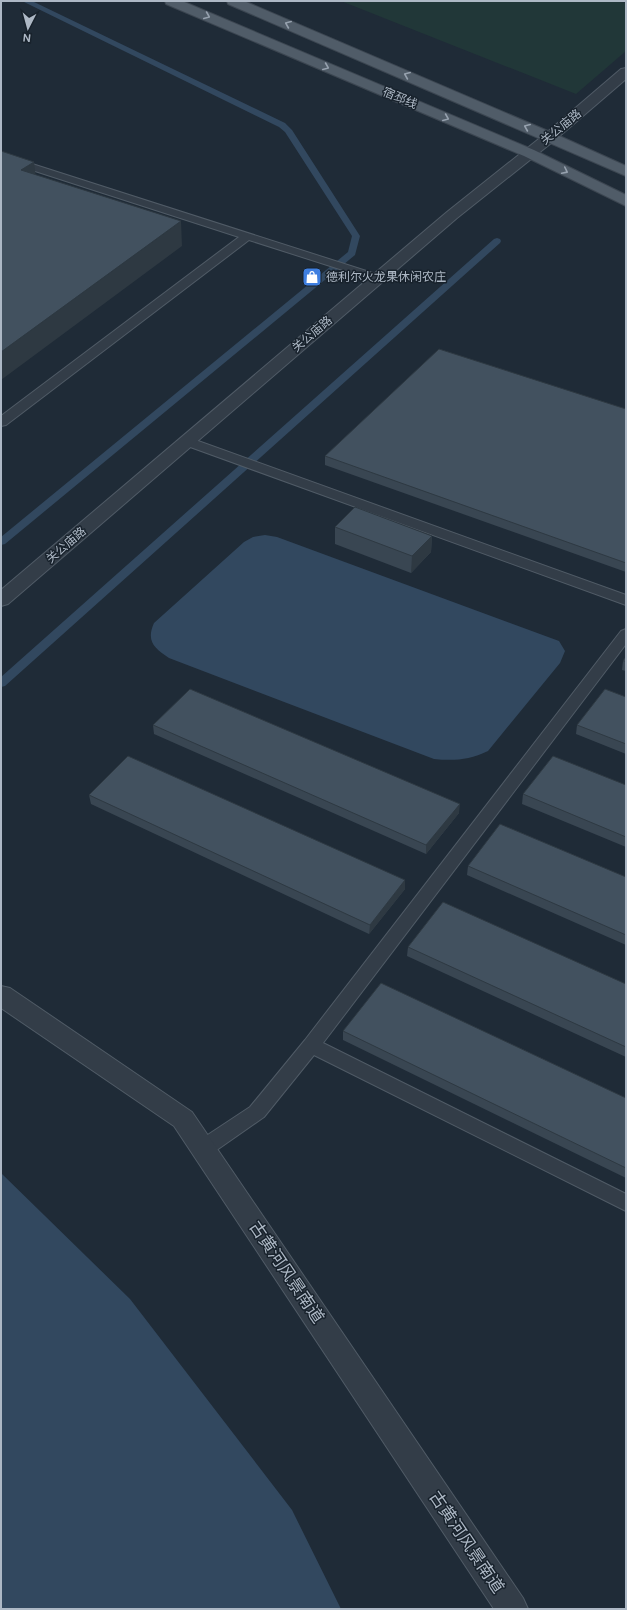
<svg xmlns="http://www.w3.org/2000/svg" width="627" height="1610" font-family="'DM Sans','Noto Sans SC',sans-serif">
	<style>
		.green { fill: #213738 }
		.water { fill: #32485f }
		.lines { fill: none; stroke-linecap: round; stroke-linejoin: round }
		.stream { fill: #32485f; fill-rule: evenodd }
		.service-casing { stroke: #505b66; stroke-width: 2 }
		.minor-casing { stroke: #505b66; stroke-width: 2 }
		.primary-casing { stroke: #3c4651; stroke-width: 2 }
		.service { fill: #333d48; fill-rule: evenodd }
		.minor { fill: #333d48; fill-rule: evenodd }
		.primary { fill: #505c68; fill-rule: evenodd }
		.wall { fill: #394652 }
		.shaded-wall { fill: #2e3942 }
		.building { fill: #42515f; stroke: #2e3942 }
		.oneway { stroke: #96a1ae }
		.labels { text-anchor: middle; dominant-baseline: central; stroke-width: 3; stroke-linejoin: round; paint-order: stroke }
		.far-street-label { font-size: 12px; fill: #adb8c5; stroke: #18222c }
		.far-poi-label { font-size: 12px; fill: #adb8c5; stroke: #18222c; text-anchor: start }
		.near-street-label { font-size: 17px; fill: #adb8c5; stroke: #18222c }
	</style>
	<rect width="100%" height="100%" fill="#1f2b37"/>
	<!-- green -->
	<path class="green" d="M341,1H615L626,3V51L576,94Z"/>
	<!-- water -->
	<path class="water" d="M265,535L277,537L559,641L565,651L560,663L488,751C469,760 454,761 434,759L169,658C154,648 146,641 154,623L244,542L253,537Z
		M1,1173L130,1299L292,1510L341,1609H1Z"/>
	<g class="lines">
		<!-- stream -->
		<path class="stream" d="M22,1H32L285,123L292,130L360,236L355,255L5,544L1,545V537L348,252L352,236L285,132L279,127Z
			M497,238L500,239L501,241L500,243L5,686L1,687V677L494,239Z"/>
		<defs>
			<path id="service" d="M1,154L382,276L384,278L382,280H374L249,240L6,425L1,426V416L239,237L1,160Z
				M187,437L626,595V605L182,444L181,441L182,438Z
				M626,629V644L323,1043L626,1194V1211L314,1055L264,1117L211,1154L204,1156L197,1154L195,1148L197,1142L250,1107L305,1040L621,631Z"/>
			<path id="minor" d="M626,68V79L555,140L457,218L8,604L1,606V590L447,212L545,134L621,69Z
				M1,986L10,988L192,1112L523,1598L528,1609H494L174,1126L1,1008Z"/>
			<path id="primary" d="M165,1H182L534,150L626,195V206L524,156L166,4Z
				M227,1H244L555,134L626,166V176L228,4Z"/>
		</defs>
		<!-- service casing -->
		<use href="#service" class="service-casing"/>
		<!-- minor casing -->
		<use href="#minor" class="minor-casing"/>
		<!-- primary casing -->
		<use href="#primary" class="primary-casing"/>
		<!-- service -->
		<use href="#service" class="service"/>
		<!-- minor -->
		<use href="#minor" class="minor"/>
		<!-- primary -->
		<use href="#primary" class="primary"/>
	</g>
	<!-- wall -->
	<path class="wall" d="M626,409V572L325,465V456Z
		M335,527L432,536L431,552L411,573L335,544Z
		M626,657V671L622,670L623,661Z
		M626,697V754L576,734L577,725Z
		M153,725L459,813L426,854L154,734Z
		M626,785V847L522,804L523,794Z
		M89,795L405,889L369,934L91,804Z
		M468,866L626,877V945L467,875Z
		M408,947L626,984V1057L407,956Z
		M343,1031L626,1098V1178L343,1040Z"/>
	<!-- shaded-wall -->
	<path class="shaded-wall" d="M34,162L37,186L21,170Z
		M181,221L182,246L1,380V352Z
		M432,536L431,552L411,573L412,556Z
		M460,804L459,813L426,854V845Z
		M405,880V889L369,934L370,925Z"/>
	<!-- building -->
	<path class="building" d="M1,151L34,162L21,170L181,221L1,352Z
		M439,349L626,409V563L325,456Z
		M355,507L432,536L412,556L335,527Z
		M626,657V661H623Z
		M190,689L460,804L426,845L153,725Z
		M605,689L626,697V744L577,725Z
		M128,756L405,880L370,925L89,795Z
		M553,756L626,785V837L523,794Z
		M500,824L626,877V935L468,866Z
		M443,902L626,984V1047L408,947Z
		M381,983L626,1098V1168L343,1031Z"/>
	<!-- one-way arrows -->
	<defs><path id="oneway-chevron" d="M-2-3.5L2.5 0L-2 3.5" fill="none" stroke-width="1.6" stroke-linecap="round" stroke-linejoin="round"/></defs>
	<g class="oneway">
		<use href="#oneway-chevron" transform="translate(207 16) rotate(23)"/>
		<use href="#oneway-chevron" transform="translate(288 24) rotate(-157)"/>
		<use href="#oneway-chevron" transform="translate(326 67) rotate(23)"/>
		<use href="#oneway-chevron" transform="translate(407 75) rotate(-157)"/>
		<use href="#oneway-chevron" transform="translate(446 118) rotate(23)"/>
		<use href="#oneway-chevron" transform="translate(527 127) rotate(-157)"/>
		<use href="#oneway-chevron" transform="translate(565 171) rotate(26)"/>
	</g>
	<!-- icons -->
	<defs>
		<symbol id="shop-square" viewBox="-11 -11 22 22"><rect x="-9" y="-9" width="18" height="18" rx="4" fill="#3f7fe0" stroke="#18222c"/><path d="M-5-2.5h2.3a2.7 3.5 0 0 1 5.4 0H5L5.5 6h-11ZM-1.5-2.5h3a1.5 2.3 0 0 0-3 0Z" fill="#fff"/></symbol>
	</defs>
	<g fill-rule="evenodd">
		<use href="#shop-square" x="301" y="266" width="22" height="22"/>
	</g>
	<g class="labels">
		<!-- far-street labels -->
		<g class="far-street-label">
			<text transform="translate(400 98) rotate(23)">宿邳线</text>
			<text transform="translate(561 127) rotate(-39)">关公庙路</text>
			<text transform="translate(312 334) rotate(-40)">关公庙路</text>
			<text transform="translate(66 545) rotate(-41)">关公庙路</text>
		</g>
		<!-- far-poi labels -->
		<g class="far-poi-label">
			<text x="326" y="277">德利尔火龙果休闲农庄</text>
		</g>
		<!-- near-street labels -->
		<g class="near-street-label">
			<text transform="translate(287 1272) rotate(56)">古黄河风景南道</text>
			<text transform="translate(467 1542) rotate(56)">古黄河风景南道</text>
		</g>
	</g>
	<!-- border -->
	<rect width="627" height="1610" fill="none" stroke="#adb8c5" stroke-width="4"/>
	<!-- north arrow -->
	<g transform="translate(28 28) rotate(186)" stroke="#18222c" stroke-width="3" paint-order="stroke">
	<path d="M0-3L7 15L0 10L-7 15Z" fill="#adb8c5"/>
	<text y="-6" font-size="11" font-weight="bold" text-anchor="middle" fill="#adb8c5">N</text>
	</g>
</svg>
